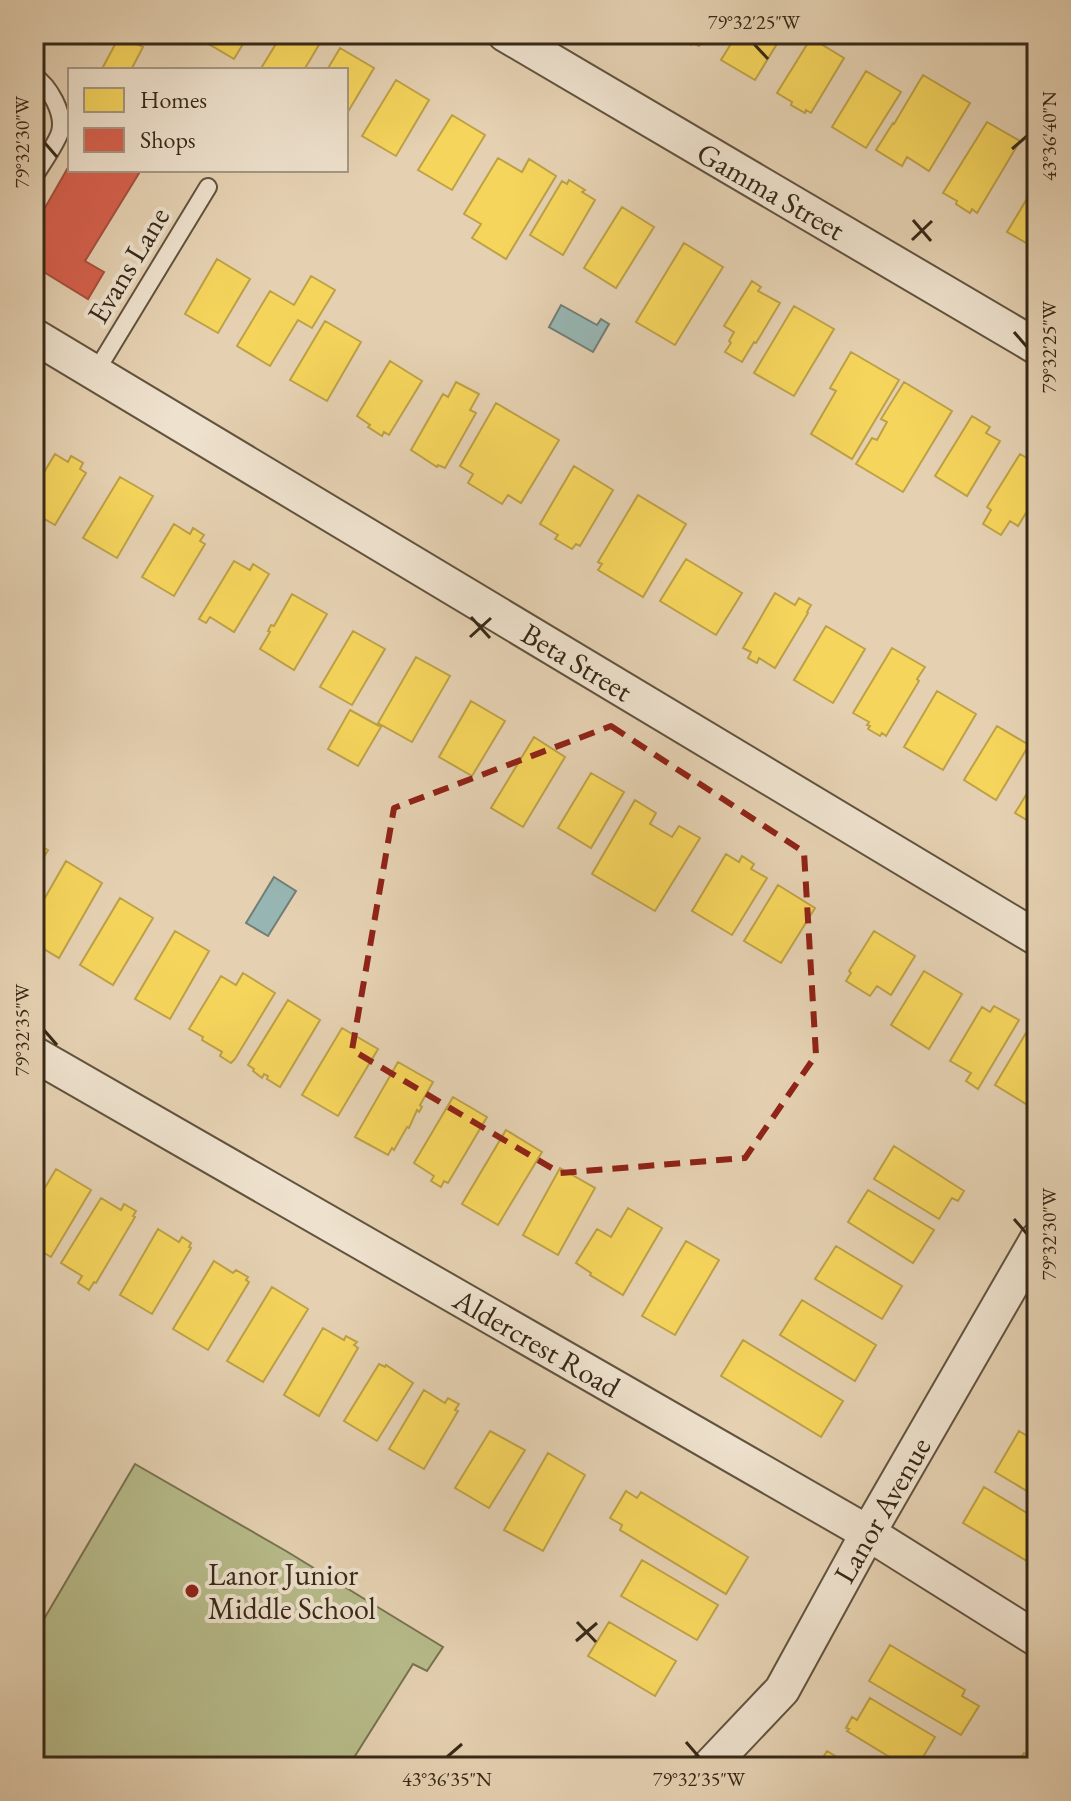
<svg xmlns="http://www.w3.org/2000/svg" width="1071" height="1801" font-family="'EB Garamond',serif">
	<style>
		.green { fill: #b7bb8a; stroke: #777250; stroke-width: 2 }
		.water { fill: #97b6b3; stroke: #717e75; stroke-width: 2 }
		.homes { fill: #f6d55c; stroke: #bda147; stroke-width: 2 }
		.shops { fill: #d6604d; stroke: #a6503d; stroke-width: 2 }
		.lines { fill: none; stroke-linecap: round; stroke-linejoin: round }
		.service-casing { stroke: #62533e; stroke-width: 20 }
		.minor-casing { stroke: #62533e; stroke-width: 38 }
		.service { stroke: #eee1cd; stroke-width: 16 }
		.minor { stroke: #eee1cd; stroke-width: 34 }
		.marked { fill: none; stroke: #8f2418; stroke-width: 6; stroke-dasharray: 16 10; stroke-linejoin: round }
		.ticks { fill: none; stroke: #372917; stroke-width: 3 }
		.poi-dot { fill: #8f2418; stroke: #eee1cd; stroke-width: 3 }
		.labels { text-anchor: middle; dominant-baseline: central; stroke-width: 8; stroke-linejoin: round; paint-order: stroke }
		.street-label { font-size: 30px; fill: #372917; stroke: #eee1cd }
		.poi-label { font-size: 30px; fill: #372917; stroke: #eee1cd; text-anchor: start }
		.neatline { fill: none; stroke: #372917; stroke-width: 3 }
		.ticks-label { font-size: 20px; text-anchor: middle; fill: #372917 }
	</style>
	<rect width="100%" height="100%" fill="#e5d1b2"/>
	<filter id="stains"><feTurbulence type="fractalNoise" baseFrequency=".0025" numOctaves="4"/><feColorMatrix values="0 0 0 0 .2 0 0 0 0 .09 0 0 0 0 .02 0 0 0 .5 -.17"/></filter>
	<radialGradient id="worn" r=".72"><stop offset=".6" stop-color="#630" stop-opacity="0"/><stop offset="1" stop-color="#630" stop-opacity=".3"/></radialGradient>
	<!-- green -->
	<path class="green" d="M135,1464L286,1551L443,1647L427,1671L413,1664L348,1767H162L161,1765L160,1767H63L34,1750V1636Z"/>
	<!-- water -->
	<path class="water" d="M561,305L597,325L601,319L609,324L593,352L549,327Z
		M274,877L296,891L268,936L246,923Z"/>
	<!-- homes -->
	<path class="homes" d="M204,34H249L234,59L202,40Z
		M282,34H316L323,38L304,70H260Z
		M679,34H707L699,46L693,43L691,45L679,38L681,36Z
		M737,34H783L755,80L721,60Z
		M120,35L143,47L131,70H108L103,67Z
		M811,38L844,58L811,113L806,110L805,113L791,105L792,102L777,93Z
		M340,48L374,68L346,115V70H327Z
		M866,71L901,92L866,148L832,127Z
		M923,75L970,103L929,171L907,157L902,166L876,150L893,123L894,124Z
		M396,80L429,100L396,156L362,136Z
		M452,115L485,135L452,190L418,170Z
		M987,122L1020,141L977,213L972,209L970,213L956,204L957,201L943,193Z
		M498,158L522,172L529,159L556,176L506,259L472,238L481,224L464,214Z
		M569,180L585,190L582,192L595,200L563,255L530,235L562,181L567,184Z
		M1037,182V249L1007,232Z
		M622,207L654,227L616,288L584,268Z
		M684,243L723,267L675,345L636,322Z
		M217,259L250,279L218,333L185,314Z
		M311,276L335,290L312,328L298,320L270,366L237,346L270,291L294,305Z
		M752,281L761,287L758,291L780,303L756,343L754,342L742,362L725,352L731,343L729,341L734,332L724,326Z
		M794,306L834,329L794,396L754,373Z
		M325,321L361,342L327,401L290,380Z
		M851,352L899,380L852,459L811,434L836,391L830,388Z
		M390,361L422,381L389,435L384,432L382,436L368,427L370,425L357,416Z
		M456,382L479,394L470,410L476,413L445,468L438,465L437,467L411,450L443,394L448,397Z
		M904,382L952,411L903,492L856,464L872,438L877,440L887,422L881,419Z
		M496,403L559,440L521,503L508,495L502,504L468,483L473,474L460,466Z
		M972,416L990,427L986,433L1000,441L967,496L935,476Z
		M55,454L68,462L71,456L83,463L80,469L86,473L55,525L34,513V489Z
		M1020,454L1037,464V495L1018,526L1010,521L1001,535L983,524L991,510L987,507Z
		M574,466L613,490L580,546L576,544L572,549L555,539L558,535L540,524Z
		M120,477L153,496L117,558L83,538Z
		M638,495L686,524L643,597L598,570L602,564L598,562Z
		M174,524L190,534L193,528L204,535L200,541L205,544L174,596L142,577Z
		M686,559L742,593L716,635L660,601Z
		M234,561L250,570L253,564L269,574L234,632L210,617L206,623L199,619Z
		M775,593L795,605L799,598L811,605L807,612L808,613L775,668L759,658L757,663L748,658L751,652L743,648Z
		M292,594L327,614L294,670L260,649L270,632L268,631L271,625L274,626Z
		M826,626L865,649L833,703L794,680Z
		M353,631L385,649L352,705L320,687Z
		M892,648L925,667L917,679L919,681L886,736L882,733L880,736L868,729L870,726L867,725L869,722L853,713Z
		M416,657L450,676L412,742L378,723Z
		M937,691L976,714L943,770L904,747Z
		M471,701L505,721L472,776L439,757Z
		M350,710L381,727L358,766L328,749Z
		M997,726L1029,745L996,800L964,780Z
		M534,737L565,757L523,827L491,808Z
		M591,773L624,792L591,848L558,828Z
		M1037,777V826L1015,813Z
		M635,800L656,813L650,824L672,837L679,826L700,838L655,911L592,874Z
		M34,842L48,850L34,874Z
		M726,854L739,862L742,856L754,864L751,869L767,878L732,935L692,911Z
		M66,861L102,883L59,958L34,943V917Z
		M778,885L815,908L781,963L744,941Z
		M120,898L153,918L113,985L80,965Z
		M175,931L209,951L170,1019L135,999Z
		M874,931L915,956L891,995L877,986L870,996L846,981L851,973L849,971Z
		M924,971L962,994L929,1049L891,1025Z
		M243,973L275,993L235,1059L231,1063L220,1056L222,1052L202,1040L203,1037L189,1029L221,976L236,985Z
		M288,1000L320,1020L280,1087L267,1079L268,1076L264,1074L262,1078L253,1071L254,1069L248,1065Z
		M994,1006L1019,1020L978,1089L966,1081L971,1073L950,1061L982,1007L990,1012Z
		M342,1028L378,1049L338,1116L302,1095Z
		M1026,1033L1037,1040V1104L1034,1109L995,1085Z
		M398,1062L433,1082L420,1105L422,1107L419,1112L417,1110L409,1128L407,1127L394,1150L392,1148L388,1155L355,1137Z
		M453,1097L487,1117L448,1183L444,1181L441,1187L431,1181L434,1176L414,1163Z
		M506,1130L542,1152L498,1225L462,1204Z
		M894,1146L964,1191L958,1201L952,1198L939,1219L874,1179Z
		M560,1168L595,1188L558,1255L523,1235Z
		M56,1169L91,1190L51,1257L34,1247V1206Z
		M868,1190L934,1230L913,1263L848,1222Z
		M101,1198L121,1210L124,1204L136,1211L133,1216L135,1217L96,1283L94,1282L89,1290L78,1283L82,1276L61,1263Z
		M628,1208L662,1228L623,1295L590,1275L591,1273L576,1263L597,1229L611,1237Z
		M158,1229L179,1242L182,1237L191,1243L189,1247L191,1248L152,1314L120,1295Z
		M686,1241L719,1260L675,1335L642,1316Z
		M836,1246L902,1286L882,1319L815,1279Z
		M214,1261L233,1273L236,1270L248,1277L246,1280L249,1282L208,1350L173,1329Z
		M272,1287L308,1309L263,1382L227,1361Z
		M802,1300L876,1345L855,1381L780,1335Z
		M323,1328L344,1340L346,1336L357,1342L354,1345L358,1348L319,1416L284,1395Z
		M743,1340L843,1401L821,1437L721,1376Z
		M379,1364L385,1367L386,1365L413,1383L377,1441L344,1421Z
		M424,1390L445,1403L448,1398L459,1404L455,1410L458,1411L424,1469L389,1449Z
		M490,1431L525,1450L489,1508L455,1488Z
		M1019,1431L1037,1442V1497L995,1472Z
		M548,1453L585,1475L543,1551L504,1530Z
		M984,1487L1037,1519V1567L963,1523Z
		M626,1491L637,1498L641,1492L748,1557L726,1594L620,1530L622,1525L610,1518Z
		M642,1560L718,1605L697,1640L621,1596Z
		M609,1622L676,1661L655,1696L588,1656Z
		M890,1645L965,1690L962,1696L979,1706L961,1735L869,1681Z
		M870,1698L935,1737L917,1767H906L847,1731L849,1729L846,1728L852,1717L857,1720Z
		M827,1751L853,1767H817Z
		M1024,1753L1029,1756L1031,1754L1037,1758V1767H1015Z"/>
	<!-- shops -->
	<path class="shops" d="M70,164V170H141L85,261L104,272L88,299L34,266V227Z"/>
	<g class="lines">
		<defs>
			<path id="service" d="M34,76C49,86 65,113 60,132C57,143 41,165 34,177
				M95,373L208,187"/>
			<path id="minor" d="M505,34L1037,347
				M34,336L1037,938
				M34,1054L868,1533L1037,1639
				M709,1767L782,1690L868,1533L1037,1240"/>
		</defs>
		<!-- service casing -->
		<use href="#service" class="service-casing"/>
		<!-- minor casing -->
		<use href="#minor" class="minor-casing"/>
		<!-- service -->
		<use href="#service" class="service"/>
		<!-- minor -->
		<use href="#minor" class="minor"/>
	</g>
	<!-- marked area -->
	<path class="marked" d="M611,726L804,852L816,1055L745,1158L560,1173L352,1050L394,808Z"/>
	<!-- ticks -->
	<path class="ticks" d="M754,44L768,59M44,142L57,157M1012,149L1027,136M913,220L931,241M912,240L932,221M1014,332L1027,347M471,617L490,638M470,637L491,618M44,1030L57,1045M1014,1219L1027,1234M577,1622L596,1642M576,1641L597,1623M686,1742L699,1757M447,1757L462,1744"/>
	<!-- markers -->
	<circle class="poi-dot" cx="192" cy="1591" r="8"/>
	<g class="labels">
		<!-- street labels -->
		<g class="street-label">
			<text transform="translate(771 191) rotate(30)">Gamma Street</text>
			<text transform="translate(128 265) rotate(-59)">Evans Lane</text>
			<text transform="translate(577 662) rotate(31)">Beta Street</text>
			<text transform="translate(537 1343) rotate(30)">Aldercrest Road</text>
			<text transform="translate(882 1510) rotate(-60)">Lanor Avenue</text>
		</g>
		<!-- poi labels -->
		<g class="poi-label">
			<text x="208" y="1574">Lanor Junior<tspan x="208" dy="34">Middle School</tspan></text>
		</g>
	</g>
	<!-- margin -->
	<rect width="1071" height="1801" fill="none" stroke="#e5d1b2" stroke-width="88"/>
	<!-- legend -->
	<rect x="68" y="68" width="280" height="104" fill="#eee1cd" stroke="#a59784" stroke-width="2"/>
	<rect x="84" y="88" width="40" height="24" fill="#f6d55c" stroke="#a59784" stroke-width="2"/>
	<text x="140" y="108" font-size="24" fill="#372917">Homes</text>
	<rect x="84" y="128" width="40" height="24" fill="#d6604d" stroke="#a59784" stroke-width="2"/>
	<text x="140" y="148" font-size="24" fill="#372917">Shops</text>
	<rect x="44" y="44" width="983" height="1713" class="neatline"/>
	<g class="ticks-label">
		<text x="754" y="29">79°32'25"W</text>
		<text transform="translate(1049 136) rotate(-90)" y="7">43°36'40"N</text>
		<text transform="translate(22 142) rotate(-90)" y="7">79°32'30"W</text>
		<text transform="translate(1049 347) rotate(-90)" y="7">79°32'25"W</text>
		<text transform="translate(22 1030) rotate(-90)" y="7">79°32'35"W</text>
		<text transform="translate(1049 1234) rotate(-90)" y="7">79°32'30"W</text>
		<text x="447" y="1786">43°36'35"N</text>
		<text x="699" y="1786">79°32'35"W</text>
	</g>
	<rect width="100%" height="100%" filter="url(#stains)"/>
	<rect width="100%" height="100%" fill="url(#worn)"/>
</svg>
